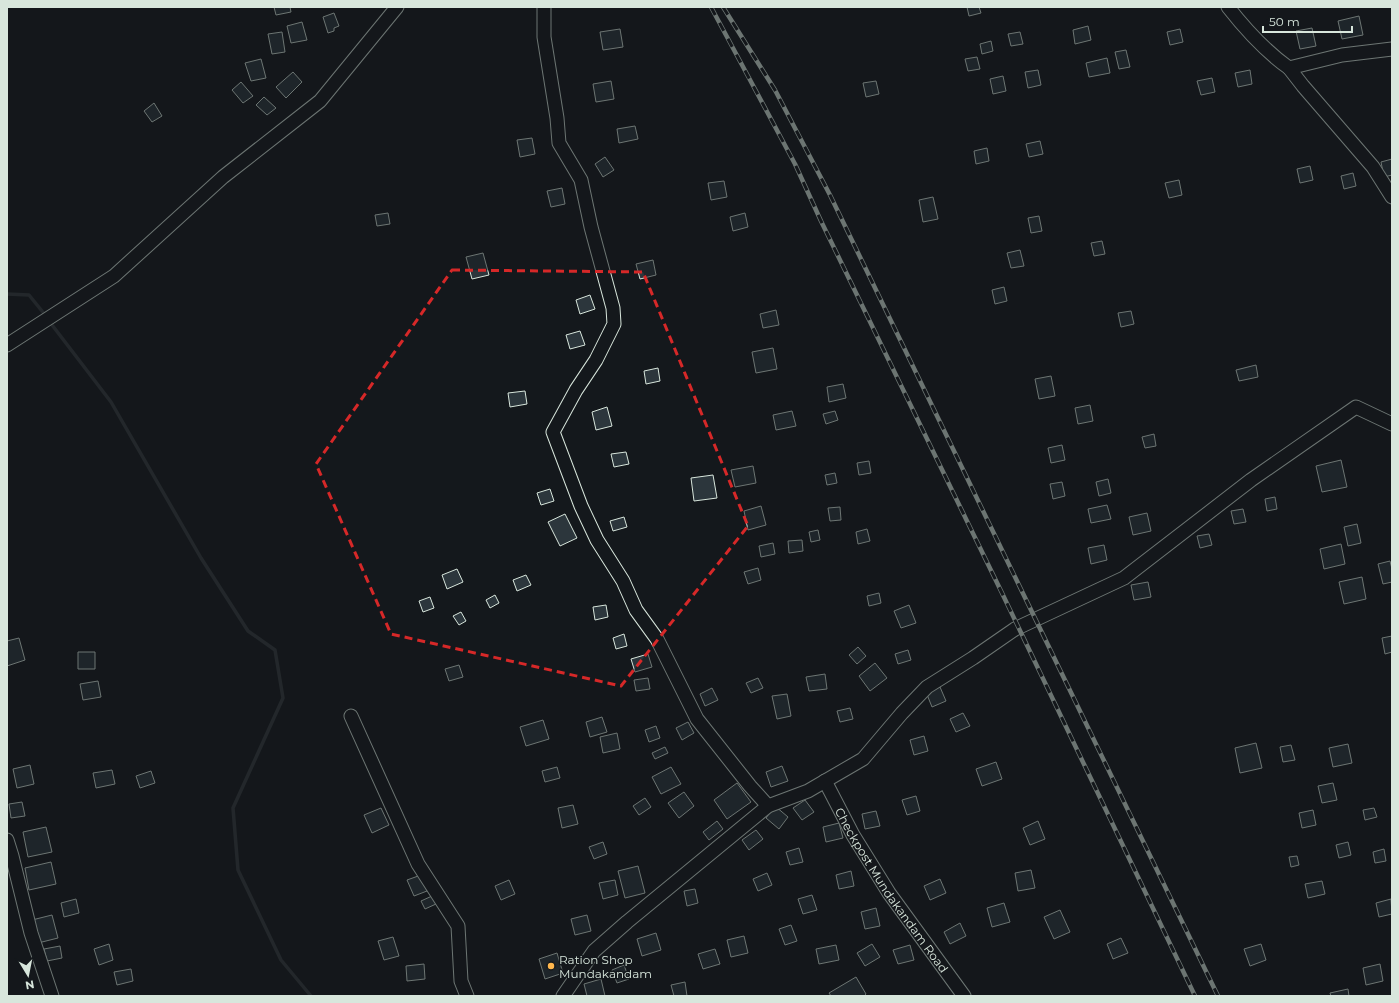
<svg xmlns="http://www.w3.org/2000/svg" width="1399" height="1003" font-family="Montserrat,sans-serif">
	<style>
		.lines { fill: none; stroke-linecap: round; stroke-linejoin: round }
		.stream { stroke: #363b3e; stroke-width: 3.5 }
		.building { fill: #2c363c; stroke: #d8e6dc }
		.minor-casing { stroke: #d8e6dc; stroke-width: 15 }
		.minor { stroke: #14181c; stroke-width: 13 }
		.rail-casing { stroke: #d8e6dc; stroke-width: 4.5 }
		.rail { stroke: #14181c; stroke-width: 3; stroke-dasharray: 9; stroke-linecap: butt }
		.marked { fill: none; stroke: #d62828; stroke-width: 3; stroke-dasharray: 8 5; stroke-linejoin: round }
		.poi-dot { fill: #ffb74d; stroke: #14181c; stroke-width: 1.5 }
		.labels { text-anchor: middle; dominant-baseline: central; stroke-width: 3; stroke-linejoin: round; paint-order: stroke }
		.street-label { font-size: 12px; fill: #d8e6dc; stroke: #14181c }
		.poi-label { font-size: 12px; fill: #d8e6dc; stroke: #14181c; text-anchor: start }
	</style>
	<rect width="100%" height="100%" fill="#14181c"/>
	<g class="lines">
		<!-- stream -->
		<path class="stream" d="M7,294L29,295L46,316
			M49,321L111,402L201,558L248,631L275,650L283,698L233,808L238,870L281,960L311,996"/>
	</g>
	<!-- building -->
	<path class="building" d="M274,7H290L291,12L276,15Z
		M967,7H979L981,13L969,16Z
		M334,13L339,26L334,28V31L328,33L323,17Z
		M1359,16L1363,35L1342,39L1338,21Z
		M302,22L307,40L291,43L287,26Z
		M1088,26L1091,40L1075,44L1073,30Z
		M1312,28L1316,46L1300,49L1296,31Z
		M620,29L623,47L603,50L600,32Z
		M1180,29L1183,42L1170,45L1167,32Z
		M282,32L285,52L272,54L268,34Z
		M1020,32L1023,44L1011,46L1008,34Z
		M991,41L993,51L982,54L980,44Z
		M1126,50L1130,67L1119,69L1115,52Z
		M977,57L980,69L968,71L965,59Z
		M1107,58L1110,73L1089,77L1086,63Z
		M261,59L266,78L251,81L245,63Z
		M1038,70L1041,85L1028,88L1025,72Z
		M1250,70L1252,84L1238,87L1235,73Z
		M293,72L302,82L286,98L276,87Z
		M1003,76L1006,91L993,94L990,79Z
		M1212,78L1215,92L1201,95L1197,81Z
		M611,81L614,99L596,102L593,84Z
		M876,81L879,94L866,97L863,83Z
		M241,82L253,96L243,103L232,90Z
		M264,97L276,108L267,115L256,105Z
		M154,103L162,116L152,122L144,111Z
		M635,126L638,139L619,143L617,129Z
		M532,138L535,154L520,157L517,140Z
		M1040,141L1043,154L1029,157L1026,144Z
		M987,148L989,161L976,164L974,151Z
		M605,157L614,170L603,177L595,164Z
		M1392,159V175L1384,177L1381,162Z
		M1310,166L1313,180L1300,183L1297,169Z
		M1353,173L1356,186L1344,189L1341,176Z
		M1179,180L1182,195L1169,198L1165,183Z
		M724,181L727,197L711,200L708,183Z
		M562,188L565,204L551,207L547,191Z
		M933,197L938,219L923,222L919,200Z
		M388,213L390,224L377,226L375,215Z
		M745,213L748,227L733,231L730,217Z
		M1039,216L1042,231L1031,233L1028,218Z
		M1102,241L1105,254L1094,256L1091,243Z
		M1020,250L1024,266L1011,268L1007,253Z
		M483,253L489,275L472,279L466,257Z
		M653,260L656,275L640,279L636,264Z
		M1004,287L1007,301L995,304L992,290Z
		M590,295L595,309L580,314L576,300Z
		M776,310L779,325L763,328L760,314Z
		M1131,311L1134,324L1121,327L1118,313Z
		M580,331L585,345L570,349L566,335Z
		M773,348L777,369L756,373L752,352Z
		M1256,365L1258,377L1239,381L1236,370Z
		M658,368L660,381L646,384L644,371Z
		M1051,376L1055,396L1039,399L1035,379Z
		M843,384L846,398L829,402L827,387Z
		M525,391L527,404L510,407L508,393Z
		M1090,405L1093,421L1078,424L1075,408Z
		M607,407L612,426L596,430L592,412Z
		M792,411L796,426L776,430L773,415Z
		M835,411L838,420L826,424L823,414Z
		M1154,434L1156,446L1145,448L1142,437Z
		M1062,445L1065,460L1051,463L1048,448Z
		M626,452L629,464L614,467L611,454Z
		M1341,460L1347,487L1322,492L1316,466Z
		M869,461L871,473L859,475L857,463Z
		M753,466L756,483L735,487L731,470Z
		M835,473L837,483L827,485L825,475Z
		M713,475L717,498L694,501L691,478Z
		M1108,479L1111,493L1099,496L1096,482Z
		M1062,482L1065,496L1053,499L1050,484Z
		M550,489L554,501L541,505L537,493Z
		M1275,497L1277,509L1267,511L1265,499Z
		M1107,505L1111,519L1091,523L1088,509Z
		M761,506L766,525L748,530L744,511Z
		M840,507L841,520L830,521L828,508Z
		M1243,509L1246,522L1234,524L1231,511Z
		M1147,513L1151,531L1133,535L1129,517Z
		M565,514L577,538L560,546L548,522Z
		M624,517L627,527L613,531L610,521Z
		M1357,524L1361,543L1348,546L1344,527Z
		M867,529L870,541L858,544L856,532Z
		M818,530L820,540L811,542L809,532Z
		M1209,534L1212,545L1200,548L1197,536Z
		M802,540L803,551L789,553L788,541Z
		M773,543L775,554L761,557L759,546Z
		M1341,544L1345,564L1324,569L1320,549Z
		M1104,545L1107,560L1091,564L1088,548Z
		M1390,561L1392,569V582L1383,584L1378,564Z
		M758,568L761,580L748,584L744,572Z
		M457,569L463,582L447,589L442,575Z
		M526,575L531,585L517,591L513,580Z
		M1362,577L1366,599L1344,604L1339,582Z
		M1148,582L1151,597L1134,600L1131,585Z
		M879,593L881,603L869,606L867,596Z
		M495,595L499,603L490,608L486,600Z
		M430,597L434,608L423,612L419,601Z
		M606,605L608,617L595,620L593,607Z
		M909,605L916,623L901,628L894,611Z
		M461,612L466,621L459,625L453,616Z
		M624,634L627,646L616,649L613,638Z
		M1392,636V652L1385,654L1382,638Z
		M19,638L25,660L7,666V641Z
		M858,647L866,656L857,664L849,655Z
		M908,650L911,660L898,664L895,654Z
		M78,652H95V669H78Z
		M648,654L652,667L635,672L631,659Z
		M875,663L887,678L870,691L859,676Z
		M459,665L463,677L449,681L445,669Z
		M825,674L827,689L809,691L806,677Z
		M648,678L650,689L636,691L634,680Z
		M758,678L763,688L751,693L746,683Z
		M98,681L101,697L83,700L80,684Z
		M940,687L946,701L932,707L926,692Z
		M712,688L718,700L705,706L700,694Z
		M787,694L791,716L777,719L772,696Z
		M850,708L853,719L840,722L837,711Z
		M963,713L970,726L956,732L950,719Z
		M602,717L607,732L590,737L586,722Z
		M543,720L549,739L526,746L520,727Z
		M688,722L694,733L682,740L676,728Z
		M656,726L660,738L649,742L645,730Z
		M617,733L620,749L603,753L600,737Z
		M924,736L928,751L914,755L910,740Z
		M1256,743L1262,768L1240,773L1235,748Z
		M1348,744L1352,763L1333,767L1329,748Z
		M1291,745L1295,760L1283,762L1280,747Z
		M665,747L668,753L655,759L652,753Z
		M996,762L1002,779L982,786L976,769Z
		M30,765L34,784L17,788L13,769Z
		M782,766L788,781L771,787L766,772Z
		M557,767L560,778L545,782L542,771Z
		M671,767L681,784L661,794L652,777Z
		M112,770L115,784L96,788L93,773Z
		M151,771L155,783L140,788L136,776Z
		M737,783L751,802L727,819L714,800Z
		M1333,783L1337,800L1322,803L1318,786Z
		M684,792L694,806L679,818L668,803Z
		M916,796L920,811L907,815L902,800Z
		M645,798L651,807L639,815L633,806Z
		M805,800L814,812L802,820L793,808Z
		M22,802L25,816L11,818L9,804Z
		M573,805L578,824L562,828L558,808Z
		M775,806L788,817L779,829L766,818Z
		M381,808L389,825L372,833L364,815Z
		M1374,808L1377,817L1365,820L1363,810Z
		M1313,810L1316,825L1302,828L1299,813Z
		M876,811L880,826L865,829L862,814Z
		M717,821L723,829L709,840L703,832Z
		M1038,821L1045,839L1030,845L1023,828Z
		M839,823L843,838L826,842L823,827Z
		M46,827L52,852L28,857L23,832Z
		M756,830L763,839L749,850L742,840Z
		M603,842L607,854L594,859L589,847Z
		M1348,842L1351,855L1339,858L1336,845Z
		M799,848L803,862L790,865L786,852Z
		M1384,849L1386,861L1375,863L1373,852Z
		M1297,856L1299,865L1291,867L1289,857Z
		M51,862L56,884L29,890L25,868Z
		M638,866L645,893L625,898L618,871Z
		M1031,870L1035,888L1018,891L1015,873Z
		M851,871L854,886L839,889L836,875Z
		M767,873L772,885L758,891L753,879Z
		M421,875L427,891L414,896L407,880Z
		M940,879L946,893L930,900L924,886Z
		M509,880L515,894L501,900L495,886Z
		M615,880L618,895L603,899L599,883Z
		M1322,881L1325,894L1308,898L1305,884Z
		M695,889L698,903L687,906L684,891Z
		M812,895L817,910L803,914L798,899Z
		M432,896L436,904L425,909L421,901Z
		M76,899L79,913L64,917L61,903Z
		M1391,899L1392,914L1379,917L1376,903Z
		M1004,903L1010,922L992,927L987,908Z
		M876,908L880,926L865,929L861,912Z
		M1060,910L1070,932L1054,939L1044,917Z
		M52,915L58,938L38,943L32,920Z
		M587,915L591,931L575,935L571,919Z
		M960,923L966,936L950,944L944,932Z
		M791,925L797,941L785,945L779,929Z
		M656,933L661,950L642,956L637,939Z
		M744,936L748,953L731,957L727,940Z
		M393,937L399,956L384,960L378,941Z
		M1121,938L1128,953L1113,959L1107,944Z
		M109,944L113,960L99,965L94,949Z
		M872,944L880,957L865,966L857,953Z
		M1261,944L1266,960L1250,966L1244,949Z
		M836,945L839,960L819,964L816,949Z
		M910,945L914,960L898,964L893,950Z
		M60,946L62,958L47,961L44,949Z
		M715,949L720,964L703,969L698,954Z
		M557,953L563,973L545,979L539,959Z
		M424,964L425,979L407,981L406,966Z
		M1380,964L1383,981L1366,985L1363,968Z
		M624,965L629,979L617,983L612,970Z
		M131,969L133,981L117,985L114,972Z
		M856,977L866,994L864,996H831L829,993Z
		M601,979L605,996H587L584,984Z
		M685,982L687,996H674L671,985Z
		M1348,989L1349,996H1331L1330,993Z"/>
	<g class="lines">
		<defs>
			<g id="minor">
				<path d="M544,7V37L557,118L559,143L581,180L591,227L613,308L614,324L596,360L576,390L553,432L581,506L597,540L623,581L636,610L657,639L697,719L750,786L768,806"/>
				<path d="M1228,7C1246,30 1265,51 1289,68L1342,55L1392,49"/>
				<path d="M1289,68L1303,86L1373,167L1392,197"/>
				<path d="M7,345L114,276L223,177L320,101L397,7"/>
				<path d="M351,716L418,864L458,926L461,981L467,996"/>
				<path id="s1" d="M825,781L853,835L889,893L964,996"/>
				<path d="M7,840L12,856L31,933L52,996"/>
				<path d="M563,996L594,951L627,922L768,806L808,791L863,759L902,713L927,687L973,658L1015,629L1124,578L1251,480L1356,407L1392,424"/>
			</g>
		</defs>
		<!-- minor casing -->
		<use href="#minor" class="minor-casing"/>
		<!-- minor -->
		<use href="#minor" class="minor"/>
		<defs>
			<path id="rail" d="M711,7L795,164L821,221L1002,593L1195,996
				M723,7L775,90L830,195L1218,996"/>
		</defs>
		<!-- rail casing -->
		<use href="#rail" class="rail-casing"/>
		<!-- rail -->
		<use href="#rail" class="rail"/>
	</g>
	<!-- marked area -->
	<path d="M0 0H1399V1003H0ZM452,270L643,272L748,526L621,686L391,634L316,464Z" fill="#14181c" fill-opacity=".55" fill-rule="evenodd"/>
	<path class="marked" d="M452,270L643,272L748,526L621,686L391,634L316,464Z"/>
	<!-- markers -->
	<circle class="poi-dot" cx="551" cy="966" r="4"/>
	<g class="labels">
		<!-- street labels -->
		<g class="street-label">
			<text stroke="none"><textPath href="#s1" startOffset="128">Checkpost Mundakandam Road</textPath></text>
		</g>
		<!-- poi labels -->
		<g class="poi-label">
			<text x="559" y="959">Ration Shop<tspan x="559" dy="14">Mundakandam</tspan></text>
		</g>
	</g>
	<!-- border -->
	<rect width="1399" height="1003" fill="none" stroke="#d8e6dc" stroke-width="16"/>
	<!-- north arrow -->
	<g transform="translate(28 975) rotate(170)" stroke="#14181c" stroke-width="3" paint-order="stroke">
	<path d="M0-3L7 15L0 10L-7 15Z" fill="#d8e6dc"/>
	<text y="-6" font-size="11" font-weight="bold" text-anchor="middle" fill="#d8e6dc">N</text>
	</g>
	<!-- scale -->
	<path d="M1263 26v6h89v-6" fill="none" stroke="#d8e6dc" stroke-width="2"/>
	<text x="1269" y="26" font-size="12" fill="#d8e6dc" stroke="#14181c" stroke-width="3" paint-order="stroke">50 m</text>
</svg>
